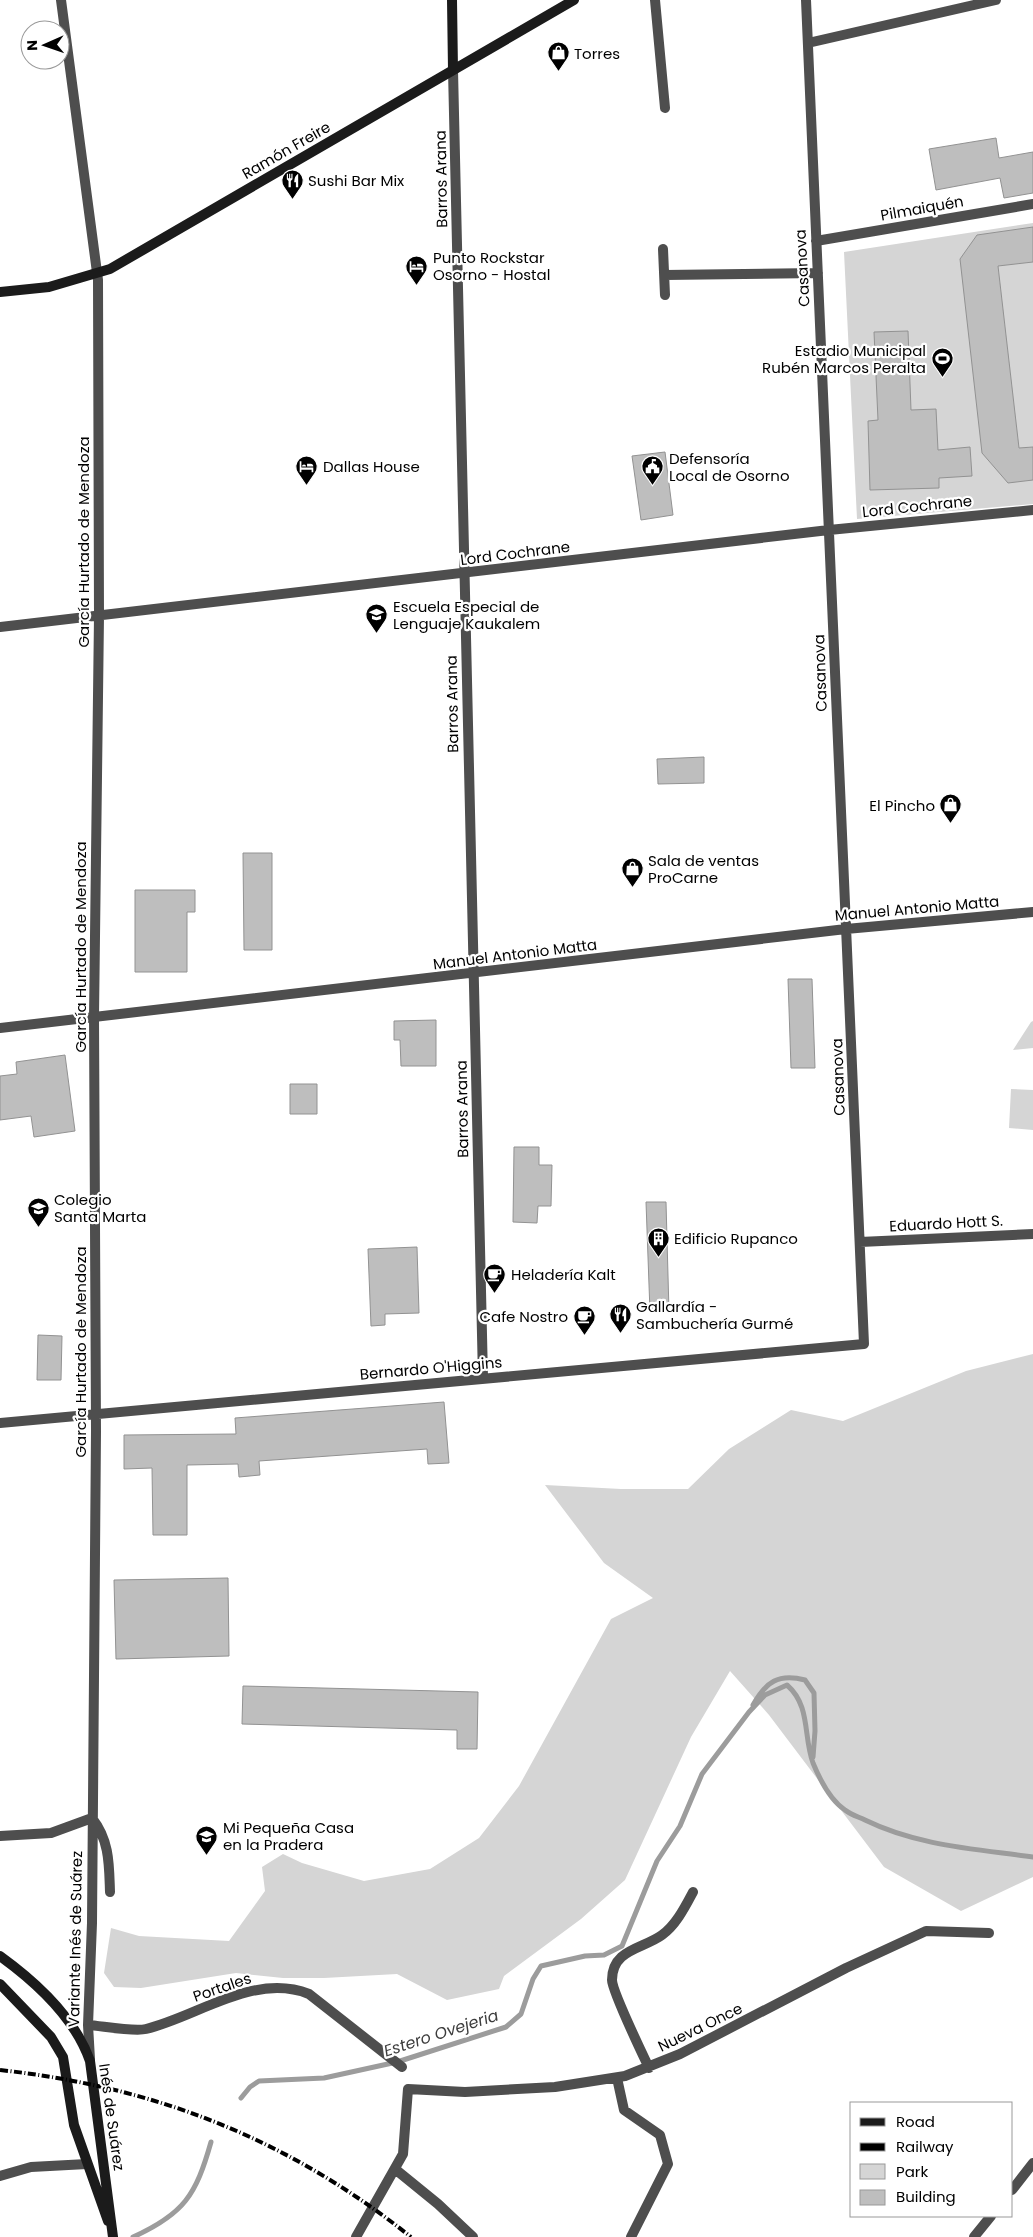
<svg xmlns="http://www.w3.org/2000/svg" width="1033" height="2237" font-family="Poppins,sans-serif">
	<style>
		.green { fill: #d5d5d5 }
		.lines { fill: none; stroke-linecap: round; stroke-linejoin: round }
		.stream { stroke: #9c9c9c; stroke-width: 5 }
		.building { fill: #bebebe; stroke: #929292 }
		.street { stroke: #4e4e4e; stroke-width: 10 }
		.secondary { stroke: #1b1b1b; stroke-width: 10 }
		.rail { stroke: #000; stroke-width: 4; stroke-dasharray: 8 2.5 1 2.5; stroke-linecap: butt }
		.labels { text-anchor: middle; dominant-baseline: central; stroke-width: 4.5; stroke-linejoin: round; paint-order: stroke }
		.poi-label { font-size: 15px; fill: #000; stroke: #fff; text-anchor: start }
		.street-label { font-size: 15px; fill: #000; stroke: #fff }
		.water-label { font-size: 16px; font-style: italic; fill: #3d3d3d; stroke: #fff }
	</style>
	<rect width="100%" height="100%" fill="#fff"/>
	<!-- green -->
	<path class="green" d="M1033,223V504L857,519L844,252Z
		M1033,1021V1048L1013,1050L1031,1022Z
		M1011,1089L1033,1090V1130L1009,1128Z
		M1033,1354V1877L961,1911L884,1867L769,1715L730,1671L691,1737L625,1880L581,1919L504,1976L499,1989L447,2000L397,1974L324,1978H283L236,1973L141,1988L114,1987L104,1973L111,1928L139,1936L229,1941L265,1891L262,1867L283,1854L302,1863L364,1881L430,1869L479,1838L519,1786L611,1619L653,1598L604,1563L545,1485L621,1489H688L729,1449L791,1410L843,1421L966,1371Z"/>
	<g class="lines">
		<!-- stream -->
		<path class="stream" d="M753,1705C766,1682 778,1673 805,1680L814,1693L815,1731L813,1757
			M241,2098L250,2087L259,2081L324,2078L397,2062L506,2027L521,2014L533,1979L541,1966L585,1956L604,1955L622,1946L657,1861L680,1826L702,1774L749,1712L765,1695L787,1685C811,1706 803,1736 813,1763C820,1780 830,1800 845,1810C851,1815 859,1817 865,1820C918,1846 976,1849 1033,1857
			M133,2237C184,2214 196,2195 211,2142"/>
	</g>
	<!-- building -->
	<path class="building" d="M996,138L999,158L1033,152V193L1004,198L1000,178L936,190L929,149Z
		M1033,227V262L998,266L1019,448L1033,447V480L1008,483L982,453L960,259L977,235Z
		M908,331L911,410L936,409L938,450L970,447L972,476L939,478V488L870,490L868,421L878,420L874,332Z
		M665,452L673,515L641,520L632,456Z
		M704,757V783L658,784L657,759Z
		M243,853H272V950H244Z
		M135,890H195V912H187V972H135Z
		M788,979H812L815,1068H791Z
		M436,1020V1066H401L400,1040H394V1021Z
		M65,1055L75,1131L34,1137L31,1116L0,1120V1076L17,1074L16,1062Z
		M290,1084H317V1114H290Z
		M514,1147H539V1165H552L551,1206H538L537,1223L513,1222Z
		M646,1202H666L669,1312H650Z
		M417,1247L419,1313L385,1314V1325L371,1326L368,1249Z
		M38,1335L62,1336L61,1380H37Z
		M444,1402L449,1463L428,1464L427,1449L259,1461L260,1475L239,1477L238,1464L187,1465V1535H153L152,1468L124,1469V1435L236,1434L235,1418Z
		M228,1578L229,1656L116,1659L114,1580Z
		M243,1686L478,1692L477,1749H457V1730L242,1724Z"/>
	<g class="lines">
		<!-- street -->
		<path class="street" d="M61,0L98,280L99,616L94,1017L96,1431L92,1923L88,2025L90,2059
			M655,0L665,108
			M808,43L996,0
			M453,70L483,1378
			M816,241L1033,204
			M663,249L665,295
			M665,275L818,273
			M0,627L829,530L1033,510
			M0,1028L846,929L1033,912
			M860,1242L1033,1234
			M0,1423L864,1344L806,0
			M92,1818C110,1841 109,1865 110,1892
			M0,1836L51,1833L92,1818
			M88,2025C102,2026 134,2032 146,2029C197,2017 254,1972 309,1994L402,2067
			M649,2068C642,2053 612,1991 612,1980C612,1949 643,1949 662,1935C676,1925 685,1907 693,1892
			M617,2078L624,2110L660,2135L668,2164L631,2237
			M395,2169L438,2204L473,2237
			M0,2176L31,2167L87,2164
			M1012,2190L1033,2163
			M356,2237L403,2154L408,2089L465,2092L555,2087L625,2076L680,2054L846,1968L926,1931L989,1933
			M974,2237L991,2216"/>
		<!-- secondary -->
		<path class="secondary" d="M452,0L453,70
			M0,292L49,287L110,269L574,0
			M0,1956C36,1982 75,2018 90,2061L113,2237
			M0,1984L51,2037L63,2057L74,2125L108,2221"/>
		<!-- rail -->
		<path class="rail" d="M0,2070C156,2087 288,2139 411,2237"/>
	</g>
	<!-- icons -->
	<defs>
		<symbol id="shop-pin" viewBox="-11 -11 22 30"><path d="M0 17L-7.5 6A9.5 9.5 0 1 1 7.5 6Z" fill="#000" stroke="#fff"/><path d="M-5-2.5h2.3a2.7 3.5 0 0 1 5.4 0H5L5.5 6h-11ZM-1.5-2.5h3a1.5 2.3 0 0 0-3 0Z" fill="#fff"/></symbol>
		<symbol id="restaurant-pin" viewBox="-11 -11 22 30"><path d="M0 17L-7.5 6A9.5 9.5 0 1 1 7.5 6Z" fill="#000" stroke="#fff"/><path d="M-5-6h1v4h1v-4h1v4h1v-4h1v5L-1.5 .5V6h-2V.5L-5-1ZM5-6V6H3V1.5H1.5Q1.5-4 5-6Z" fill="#fff"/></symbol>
		<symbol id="hotel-pin" viewBox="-11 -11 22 30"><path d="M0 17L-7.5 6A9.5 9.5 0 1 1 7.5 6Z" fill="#000" stroke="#fff"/><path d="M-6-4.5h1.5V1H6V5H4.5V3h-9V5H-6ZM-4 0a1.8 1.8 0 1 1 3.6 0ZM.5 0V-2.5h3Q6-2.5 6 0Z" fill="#fff"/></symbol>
		<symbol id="stadium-pin" viewBox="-11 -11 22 30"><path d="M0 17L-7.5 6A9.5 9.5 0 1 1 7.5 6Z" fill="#000" stroke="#fff"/><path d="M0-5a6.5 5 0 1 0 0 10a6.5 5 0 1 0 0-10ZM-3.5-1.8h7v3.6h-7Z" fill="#fff"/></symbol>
		<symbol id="civic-pin" viewBox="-11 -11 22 30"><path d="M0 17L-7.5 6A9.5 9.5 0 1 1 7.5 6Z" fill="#000" stroke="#fff"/><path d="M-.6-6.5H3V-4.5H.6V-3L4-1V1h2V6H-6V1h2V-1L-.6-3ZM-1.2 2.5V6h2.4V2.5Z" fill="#fff"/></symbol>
		<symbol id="school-pin" viewBox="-11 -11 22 30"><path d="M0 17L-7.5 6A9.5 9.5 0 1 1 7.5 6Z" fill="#000" stroke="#fff"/><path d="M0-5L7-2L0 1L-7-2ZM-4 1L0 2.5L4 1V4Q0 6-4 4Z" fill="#fff"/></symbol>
		<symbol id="building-pin" viewBox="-11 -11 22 30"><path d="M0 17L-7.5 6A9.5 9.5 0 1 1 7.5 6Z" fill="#000" stroke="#fff"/><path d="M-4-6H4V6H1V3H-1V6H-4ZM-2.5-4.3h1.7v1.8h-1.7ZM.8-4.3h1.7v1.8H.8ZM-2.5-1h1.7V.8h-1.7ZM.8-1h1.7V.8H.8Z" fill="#fff"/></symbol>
		<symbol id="cafe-pin" viewBox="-11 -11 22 30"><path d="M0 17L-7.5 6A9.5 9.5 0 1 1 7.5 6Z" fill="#000" stroke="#fff"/><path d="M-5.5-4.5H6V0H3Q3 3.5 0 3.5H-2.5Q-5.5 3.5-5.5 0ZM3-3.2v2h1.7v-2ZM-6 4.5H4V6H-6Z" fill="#fff"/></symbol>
	</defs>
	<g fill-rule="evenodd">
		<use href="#shop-pin" x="546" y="40" width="25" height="34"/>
		<use href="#restaurant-pin" x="280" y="168" width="25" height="34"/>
		<use href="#hotel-pin" x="404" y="254" width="25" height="34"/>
		<use href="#stadium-pin" x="930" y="346" width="25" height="34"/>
		<use href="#hotel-pin" x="294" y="454" width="25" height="34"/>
		<use href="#civic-pin" x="640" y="454" width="25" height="34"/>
		<use href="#school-pin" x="364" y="602" width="25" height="34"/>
		<use href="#shop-pin" x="938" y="792" width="25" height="34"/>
		<use href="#shop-pin" x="620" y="856" width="25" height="34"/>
		<use href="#school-pin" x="26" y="1196" width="25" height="34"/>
		<use href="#building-pin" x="646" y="1226" width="25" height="34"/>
		<use href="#cafe-pin" x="482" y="1262" width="25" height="34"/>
		<use href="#restaurant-pin" x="608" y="1302" width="25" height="34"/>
		<use href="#cafe-pin" x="572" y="1304" width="25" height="34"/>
		<use href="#school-pin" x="194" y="1824" width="25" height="34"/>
	</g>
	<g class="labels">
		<!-- poi labels -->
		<g class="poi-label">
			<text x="574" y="53">Torres</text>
			<text x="308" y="180">Sushi Bar Mix</text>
			<text x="433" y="257">Punto Rockstar<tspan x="433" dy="17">Osorno - Hostal</tspan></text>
			<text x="926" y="350" text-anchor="end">Estadio Municipal<tspan x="926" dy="17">Rubén Marcos Peralta</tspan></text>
			<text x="669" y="458">Defensoría<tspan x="669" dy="17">Local de Osorno</tspan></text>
			<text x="323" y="466">Dallas House</text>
			<text x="393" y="606">Escuela Especial de<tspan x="393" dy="17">Lenguaje Kaukalem</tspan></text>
			<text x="935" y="805" text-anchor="end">El Pincho</text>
			<text x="648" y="860">Sala de ventas<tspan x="648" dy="17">ProCarne</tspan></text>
			<text x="54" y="1199">Colegio<tspan x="54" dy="17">Santa Marta</tspan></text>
			<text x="674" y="1238">Edificio Rupanco</text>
			<text x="511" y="1274">Heladería Kalt</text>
			<text x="636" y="1306">Gallardía -<tspan x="636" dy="17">Sambuchería Gurmé</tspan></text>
			<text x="568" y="1316" text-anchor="end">Cafe Nostro</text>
			<text x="223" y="1827">Mi Pequeña Casa<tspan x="223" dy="17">en la Pradera</tspan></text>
		</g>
		<!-- street labels -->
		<g class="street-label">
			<text transform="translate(286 150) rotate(-30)">Ramón Freire</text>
			<text transform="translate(441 179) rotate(-91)">Barros Arana</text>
			<text transform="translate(922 208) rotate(-10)">Pilmaiquén</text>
			<text transform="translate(802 268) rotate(-93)">Casanova</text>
			<text transform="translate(917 506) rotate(-6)">Lord Cochrane</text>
			<text transform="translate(83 542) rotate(-90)">García Hurtado de Mendoza</text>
			<text transform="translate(515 553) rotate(-7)">Lord Cochrane</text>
			<text transform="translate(820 673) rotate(-92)">Casanova</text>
			<text transform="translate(452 704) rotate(-91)">Barros Arana</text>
			<text transform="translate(917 908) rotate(-5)">Manuel Antonio Matta</text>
			<text transform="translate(80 947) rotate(-90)">García Hurtado de Mendoza</text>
			<text transform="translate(515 954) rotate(-7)">Manuel Antonio Matta</text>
			<text transform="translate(838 1077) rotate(-92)">Casanova</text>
			<text transform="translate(462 1109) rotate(-91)">Barros Arana</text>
			<text transform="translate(946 1223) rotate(-3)">Eduardo Hott S.</text>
			<text transform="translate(80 1352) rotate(-90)">García Hurtado de Mendoza</text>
			<text transform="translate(431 1368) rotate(-5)">Bernardo O'Higgins</text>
			<text transform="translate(75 1939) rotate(-89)">Variante Inés de Suárez</text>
			<text transform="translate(222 1987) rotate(-19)">Portales</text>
			<text transform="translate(700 2027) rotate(-26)">Nueva Once</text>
			<text transform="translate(112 2117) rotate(82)">Inés de Suárez</text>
		</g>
		<!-- water labels -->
		<g class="water-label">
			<text transform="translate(441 2033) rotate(-18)">Estero Ovejeria</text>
		</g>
	</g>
	<!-- legend -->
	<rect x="850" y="2102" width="162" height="115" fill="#ffffff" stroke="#999999"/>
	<rect x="860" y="2118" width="25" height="8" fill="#1b1b1b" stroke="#999999"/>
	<text x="896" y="2127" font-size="15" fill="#000000">Road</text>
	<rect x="860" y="2143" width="25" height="8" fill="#000000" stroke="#999999"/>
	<text x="896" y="2152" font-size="15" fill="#000000">Railway</text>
	<rect x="860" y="2164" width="25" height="15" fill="#d5d5d5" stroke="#999999"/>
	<text x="896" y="2177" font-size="15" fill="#000000">Park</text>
	<rect x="860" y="2190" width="25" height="15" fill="#bebebe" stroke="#999999"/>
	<text x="896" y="2202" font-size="15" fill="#000000">Building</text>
	<!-- north arrow -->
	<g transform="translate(45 45) rotate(268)"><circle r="24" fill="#ffffff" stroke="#999999"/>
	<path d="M0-4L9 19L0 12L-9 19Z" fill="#000000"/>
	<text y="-8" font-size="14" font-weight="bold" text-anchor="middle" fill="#000000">N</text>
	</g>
</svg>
